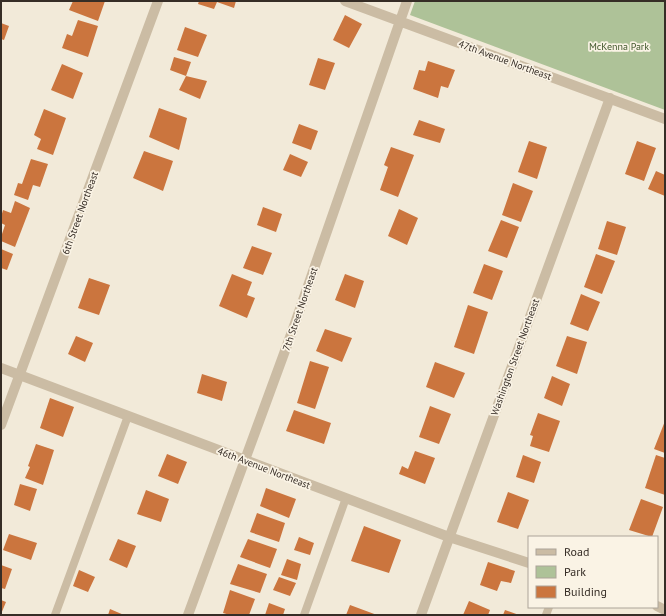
<svg xmlns="http://www.w3.org/2000/svg" width="666" height="616" font-family="'PT Sans',sans-serif">
	<style>
		.green { fill: #aec298 }
		.building { fill: #cb753e }
		.lines { fill: none; stroke-linecap: round; stroke-linejoin: round }
		.service { stroke: #cbbca4; stroke-width: 8 }
		.minor { stroke: #cbbca4; stroke-width: 10 }
		.labels { text-anchor: middle; dominant-baseline: central; stroke-width: 3.5; stroke-linejoin: round; paint-order: stroke }
		.park-label { font-size: 10px; fill: #3e5529; stroke: #faf3e5 }
		.street-label { font-size: 10px; fill: #362d26; stroke: #faf3e5 }
	</style>
	<rect width="100%" height="100%" fill="#f2ead9"/>
	<!-- green -->
	<path class="green" d="M415,1H665V110L410,15Z"/>
	<!-- building -->
	<path class="building" d="M73,1H105L98,21L69,10Z
		M199,1H236L234,8L217,2L214,9L198,4Z
		M345,15L362,24L349,48L333,40Z
		M78,20L98,26L88,57L62,48L67,34L72,36Z
		M1,23L9,26L4,40L1,39Z
		M185,27L207,35L198,57L177,50Z
		M174,57L191,62L186,76L207,81L200,99L179,90L186,76L170,70Z
		M318,58L335,63L325,90L309,85Z
		M428,61L455,70L448,88L441,86L438,98L413,89L419,70L425,71Z
		M62,64L83,73L73,99L51,90Z
		M159,108L187,118L179,150L149,137Z
		M44,109L66,118L53,155L37,149L41,139L34,135Z
		M419,120L445,129L440,143L413,135Z
		M299,124L318,131L311,150L292,143Z
		M529,141L547,147L537,179L518,172Z
		M637,141L656,148L644,181L625,174Z
		M391,147L414,155L398,197L380,190L388,167L384,165Z
		M144,151L173,161L163,191L133,178Z
		M290,154L308,162L301,177L283,170Z
		M31,159L48,164L40,187L33,185L28,200L14,195L18,183L22,184Z
		M656,171L665,175V196L648,189Z
		M513,183L533,191L521,222L502,215Z
		M15,201L30,208L15,247L1,241V237L5,225L1,223V217L3,210L11,213Z
		M263,207L282,214L276,232L257,225Z
		M399,209L418,218L407,245L388,236Z
		M501,220L519,227L507,258L488,251Z
		M607,221L626,227L617,255L598,249Z
		M252,246L272,253L263,275L243,268Z
		M1,249L13,254L7,270L1,268Z
		M596,254L615,261L602,294L584,287Z
		M484,264L503,271L492,300L473,293Z
		M232,274L252,282L247,295L255,298L247,318L219,306Z
		M345,274L364,281L355,308L335,300Z
		M89,278L110,285L99,315L78,308Z
		M581,294L600,302L588,331L570,324Z
		M468,305L488,312L474,354L454,347Z
		M325,329L352,338L342,362L316,351Z
		M76,336L93,343L85,362L68,354Z
		M567,336L587,342L577,374L556,366Z
		M310,361L329,367L315,409L297,403Z
		M435,362L465,373L454,398L426,387Z
		M202,374L227,382L222,401L197,393Z
		M552,376L570,384L562,406L544,398Z
		M50,398L74,407L63,437L40,428Z
		M430,406L451,414L439,444L419,437Z
		M294,410L331,423L324,444L286,431Z
		M538,413L560,421L549,452L530,446L533,436L530,435Z
		M665,421V453L654,449Z
		M36,444L54,450L43,485L25,478L30,467L28,466Z
		M415,451L435,458L425,484L399,474L402,466L408,469Z
		M167,454L187,462L178,484L158,476Z
		M523,455L541,462L534,483L516,477Z
		M656,455L665,458V495L645,488Z
		M20,484L37,489L30,511L14,505Z
		M266,488L296,499L289,518L260,506Z
		M146,490L169,499L161,522L137,514Z
		M508,492L529,500L518,529L497,522Z
		M641,499L663,507L652,537L629,530Z
		M257,513L285,523L279,542L250,532Z
		M364,526L401,540L389,573L351,561Z
		M9,534L37,543L31,560L3,550Z
		M299,537L314,543L310,555L294,550Z
		M118,539L136,546L127,568L109,560Z
		M248,539L277,549L270,568L240,557Z
		M287,559L301,564L297,580L281,575Z
		M488,562L515,571L511,583L501,581L497,591L480,585Z
		M238,564L267,574L260,593L230,584Z
		M1,565L12,569L5,589L1,588Z
		M79,570L95,577L88,592L73,586Z
		M279,577L296,583L290,596L273,590Z
		M230,590L255,599L249,615H230L223,613Z
		M1,600L6,602L1,614Z
		M469,601L490,610L488,615H463Z
		M269,603L285,609L283,615H265Z
		M350,605L377,615H346Z
		M110,609L124,615H108Z
		M505,610L519,615H503Z"/>
	<g class="lines">
		<!-- service -->
		<path class="service" d="M55,615L128,416
			M304,615L346,498
			M546,615L549,607"/>
		<!-- minor -->
		<path class="minor" d="M345,1L665,119
			M1,368L449,537L529,563
			M1,425L158,1
			M657,606L665,610
			M188,615L293,329L407,1
			M421,615L610,98"/>
	</g>
	<g class="labels">
		<!-- park labels -->
		<g class="park-label">
			<text x="619" y="46">McKenna Park</text>
		</g>
		<!-- street labels -->
		<g class="street-label">
			<text transform="translate(505 60) rotate(20)">47th Avenue Northeast</text>
			<text transform="translate(80 213) rotate(-70)">6th Street Northeast</text>
			<text transform="translate(300 309) rotate(-71)">7th Street Northeast</text>
			<text transform="translate(515 357) rotate(-70)">Washington Street Northeast</text>
			<text transform="translate(264 468) rotate(21)">46th Avenue Northeast</text>
		</g>
	</g>
	<!-- border -->
	<rect width="666" height="616" fill="none" stroke="#362d26" stroke-width="4"/>
	<!-- legend -->
	<rect x="528" y="536" width="130" height="72" fill="#faf3e5" stroke="#aca499"/>
	<rect x="536" y="549" width="20" height="6" fill="#cbbca4" stroke="#aca499"/>
	<text x="564" y="556" font-size="12" fill="#362d26">Road</text>
	<rect x="536" y="566" width="20" height="12" fill="#aec298" stroke="#aca499"/>
	<text x="564" y="576" font-size="12" fill="#362d26">Park</text>
	<rect x="536" y="586" width="20" height="12" fill="#cb753e" stroke="#aca499"/>
	<text x="564" y="596" font-size="12" fill="#362d26">Building</text>
</svg>
